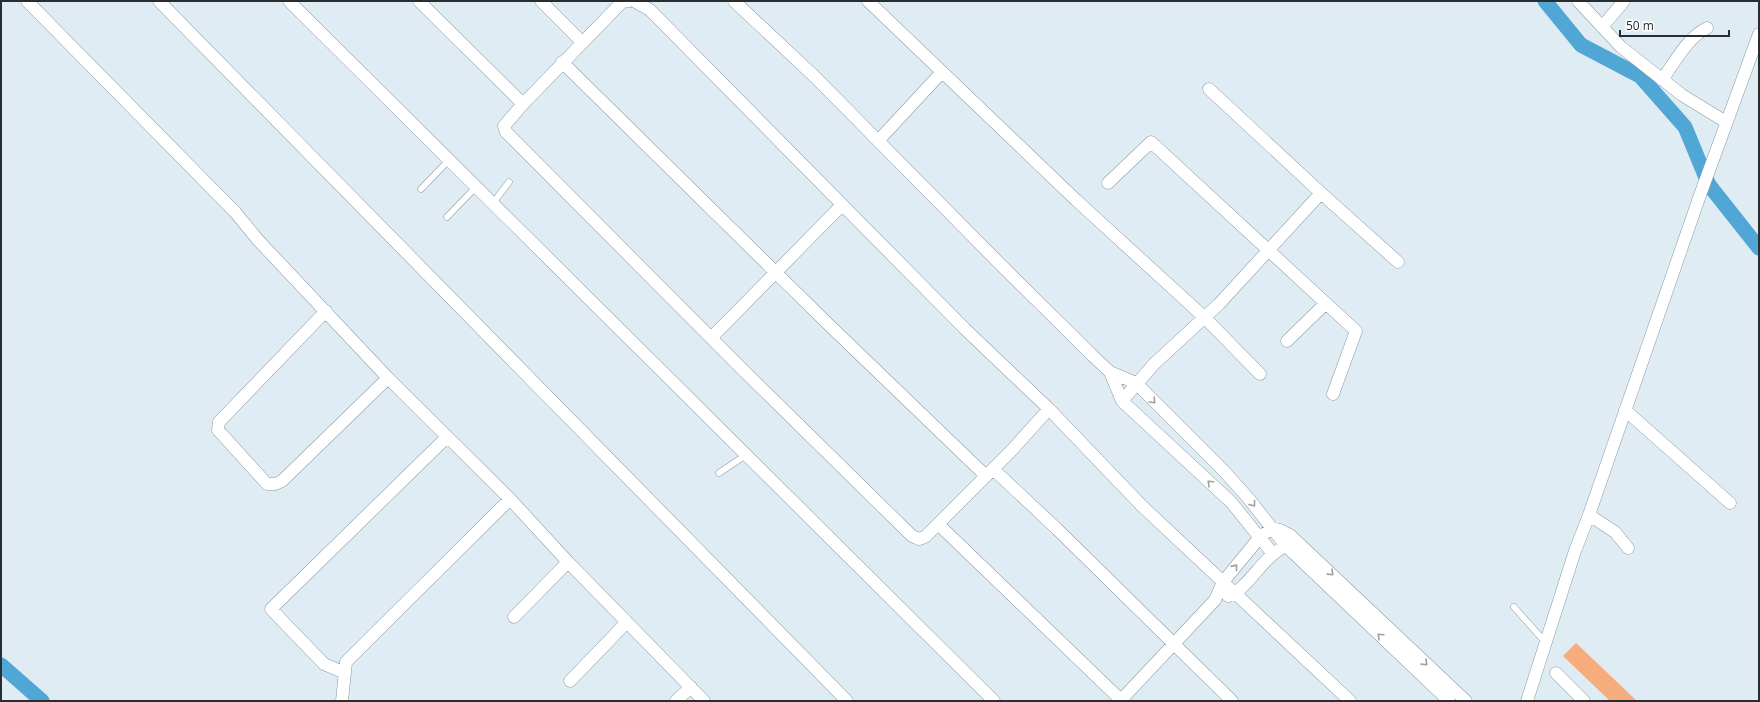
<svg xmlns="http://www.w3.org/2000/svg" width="1760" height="702" font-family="'Open Sans',sans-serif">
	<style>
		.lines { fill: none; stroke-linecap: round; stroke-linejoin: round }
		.canal { stroke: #50a7d5; stroke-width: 15 }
		.building { fill: #f6ac7c }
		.lane-casing { stroke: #8e9aa2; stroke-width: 7 }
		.street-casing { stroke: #8e9aa2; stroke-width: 13 }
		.lane { stroke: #fff; stroke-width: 6 }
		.street { stroke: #fff; stroke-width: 12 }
		.oneway { stroke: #9ea0a2 }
	</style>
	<rect width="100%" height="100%" fill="#dfecf4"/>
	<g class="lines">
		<!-- canal -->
		<path class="canal" d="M1545,1L1581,45L1640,76L1685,127L1709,185L1759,248
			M1,665L42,701"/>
	</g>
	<!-- building -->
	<path class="building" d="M1576,643L1637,701H1610L1563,656Z"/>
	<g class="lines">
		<defs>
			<path id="lane" d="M421,189L449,160
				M493,203L509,182
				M447,217L476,187
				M719,473L746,455
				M1514,607L1546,643"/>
			<path id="street" d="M27,1L235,212L258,240L388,378L510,499L568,562L704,701
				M159,1L847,701
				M289,1L994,701
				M419,1L523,104
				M541,1L582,42
				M629,1L622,2L523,104L504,126L506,132L744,371L912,536L919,539L925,537L1012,450L1049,409
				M634,1L650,10L965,329L1049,409L1141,505L1350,701
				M734,1L815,77L1001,265L1093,356L1110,372L1136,383L1224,471L1249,499L1286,546
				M868,1L1076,200L1204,317L1260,374
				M1578,1L1621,47L1682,95L1726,122
				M1602,27L1624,1
				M562,62L827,323L986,476
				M1662,80C1675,62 1687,38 1707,28
				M1209,89L1321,193L1398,262
				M878,141L942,72
				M1108,183L1151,142L1356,331L1333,394
				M326,311L219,422L218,430L267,484H275L282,481L388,378
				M711,338L842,205
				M1287,341L1326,303
				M1110,372L1122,401L1231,502L1273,554
				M1122,401L1154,364L1219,304L1321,193
				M1625,410L1730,503
				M993,469L1057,529L1232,701
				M1589,515L1615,532L1628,548
				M938,524L1122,701
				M1228,596C1249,589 1262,556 1286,546L1449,701
				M514,617L568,562
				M345,673L324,664L271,609L447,437
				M1556,673L1584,701
				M570,681L627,622
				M1121,700L1215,600L1223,582L1260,537L1272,528L1280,530L1290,535L1466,701
				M342,701L346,662L510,499
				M676,701L691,687
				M1527,701L1575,551L1589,515L1699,198L1759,34"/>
		</defs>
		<!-- lane casing -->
		<use href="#lane" class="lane-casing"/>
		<!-- street casing -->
		<use href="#street" class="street-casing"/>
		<!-- lane -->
		<use href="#lane" class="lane"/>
		<!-- street -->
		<use href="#street" class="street"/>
	</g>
	<!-- one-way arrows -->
	<defs><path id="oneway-chevron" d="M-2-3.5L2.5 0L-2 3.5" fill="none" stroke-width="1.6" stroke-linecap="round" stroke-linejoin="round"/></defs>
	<g class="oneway">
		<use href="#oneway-chevron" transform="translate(1153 401) rotate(47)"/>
		<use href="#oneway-chevron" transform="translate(1210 483) rotate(-137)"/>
		<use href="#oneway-chevron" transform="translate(1253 504) rotate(52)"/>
		<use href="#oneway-chevron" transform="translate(1235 567) rotate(-51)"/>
		<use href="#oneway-chevron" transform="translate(1331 573) rotate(44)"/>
		<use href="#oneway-chevron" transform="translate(1380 636) rotate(-137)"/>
		<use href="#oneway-chevron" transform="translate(1425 663) rotate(44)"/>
	</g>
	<!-- border -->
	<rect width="1760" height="702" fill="none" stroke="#282d30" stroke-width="4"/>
	<!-- scale -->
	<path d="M1620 30v6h109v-6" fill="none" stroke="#282d30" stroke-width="2"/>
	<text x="1626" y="30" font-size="12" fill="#282d30" stroke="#ffffff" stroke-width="3" paint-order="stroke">50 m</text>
</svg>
